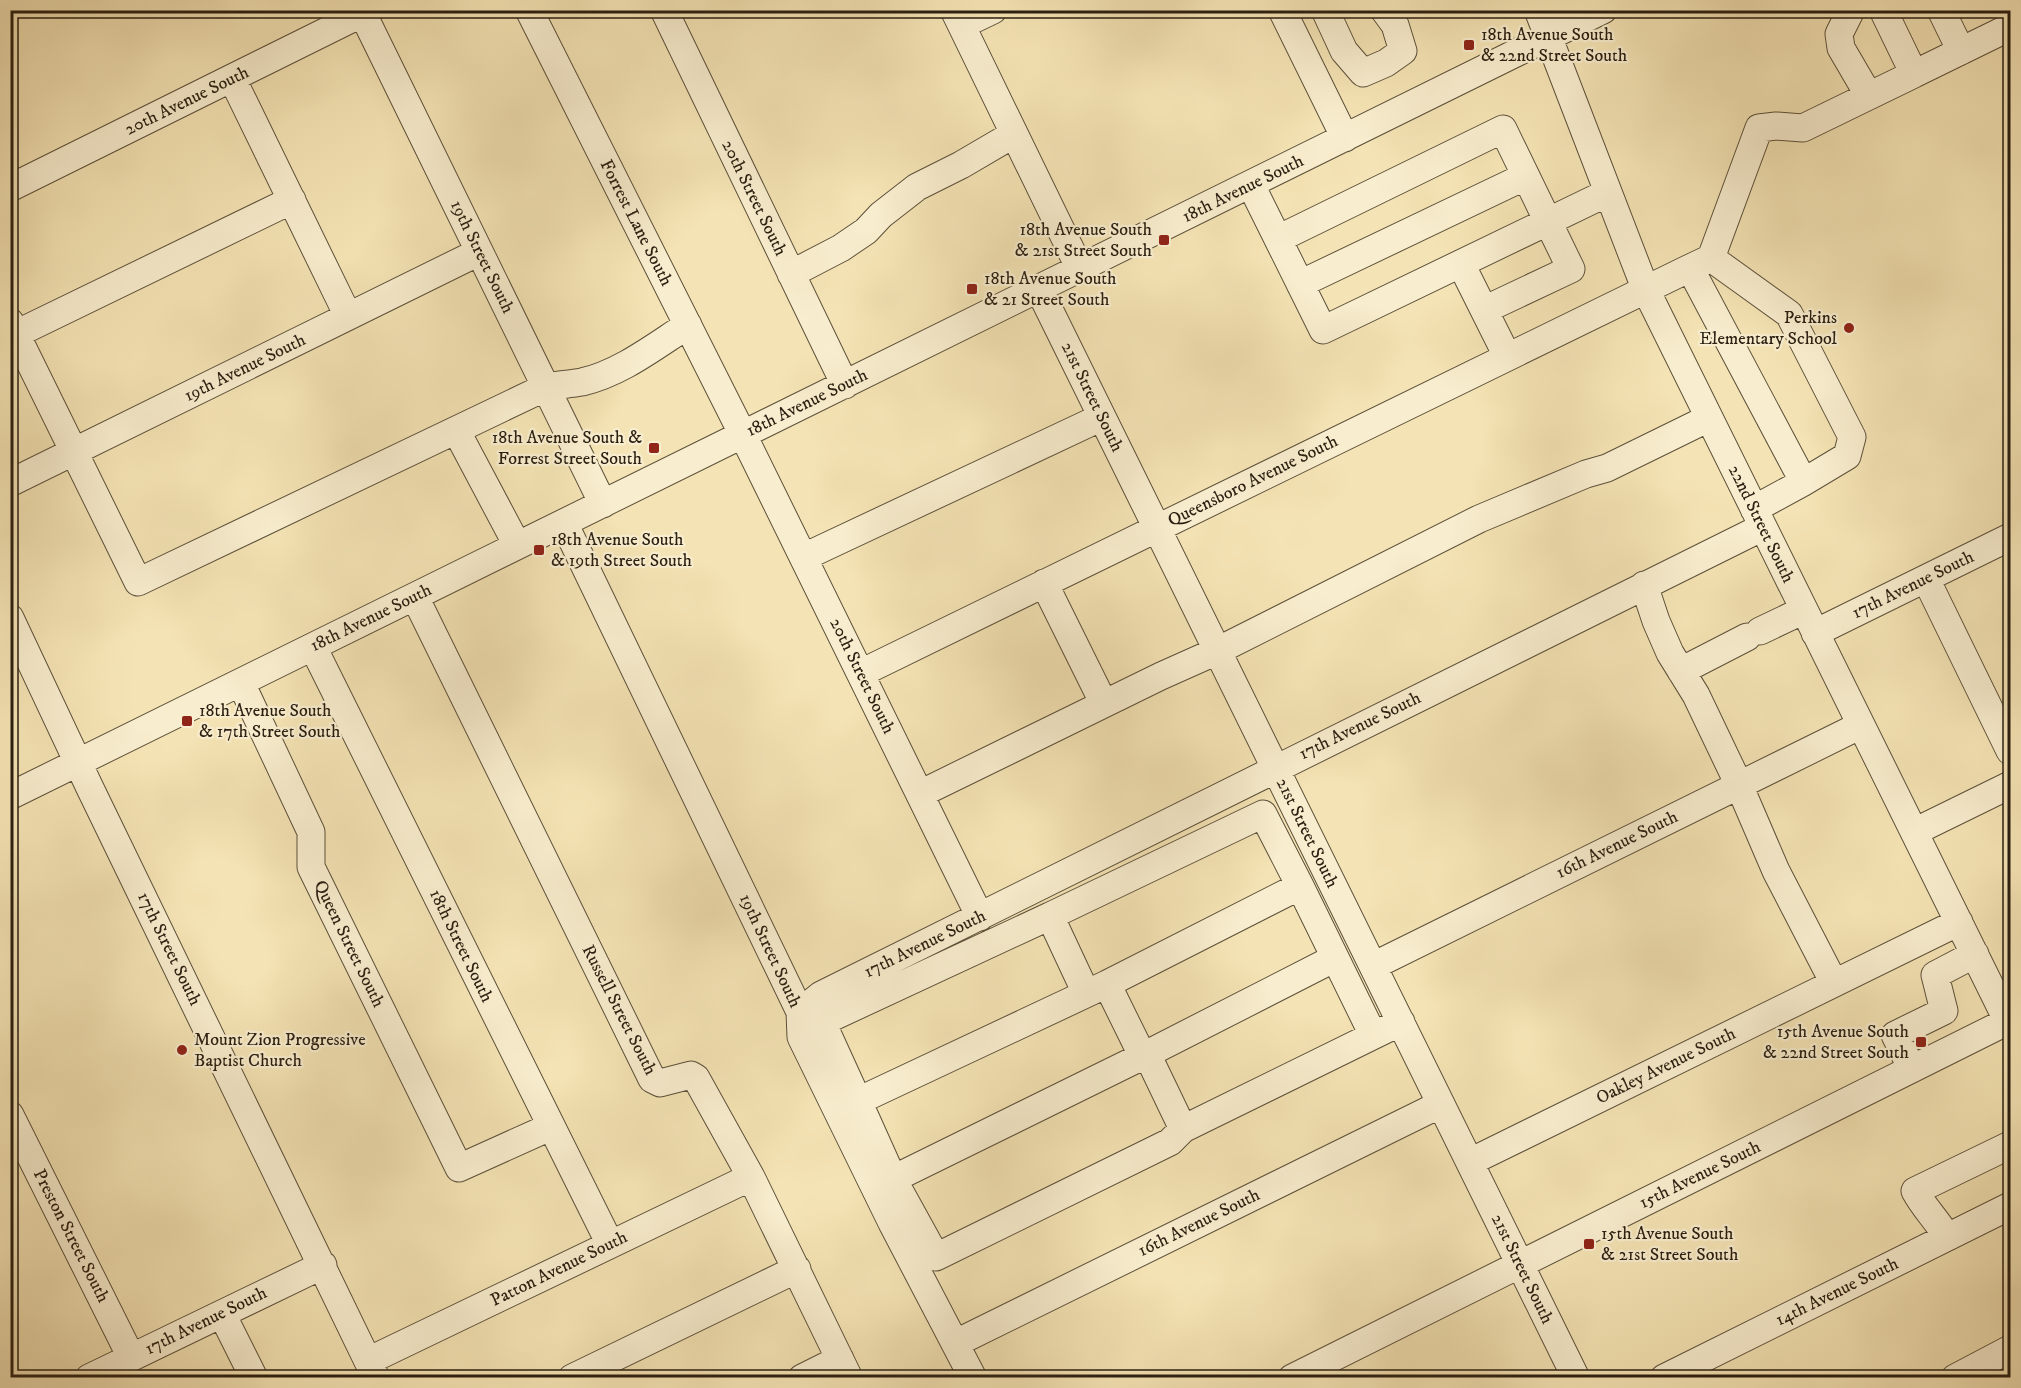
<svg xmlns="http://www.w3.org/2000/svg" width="2021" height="1388" font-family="'IM FELL DW Pica',serif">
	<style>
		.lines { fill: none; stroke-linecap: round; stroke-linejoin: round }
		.minor-casing { stroke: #5c503a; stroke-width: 29 }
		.minor { stroke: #f8edce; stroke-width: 27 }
		.poi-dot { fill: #8f2418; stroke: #f8edce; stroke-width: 2 }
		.labels { text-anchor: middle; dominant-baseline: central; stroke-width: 4.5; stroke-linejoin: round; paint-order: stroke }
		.poi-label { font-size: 18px; fill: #2a1f11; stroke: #f8edce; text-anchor: start }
		.street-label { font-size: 18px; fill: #2a1f11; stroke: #f8edce }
	</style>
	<rect width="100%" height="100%" fill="#f4e3b4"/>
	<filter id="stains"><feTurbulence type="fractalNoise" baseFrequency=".00333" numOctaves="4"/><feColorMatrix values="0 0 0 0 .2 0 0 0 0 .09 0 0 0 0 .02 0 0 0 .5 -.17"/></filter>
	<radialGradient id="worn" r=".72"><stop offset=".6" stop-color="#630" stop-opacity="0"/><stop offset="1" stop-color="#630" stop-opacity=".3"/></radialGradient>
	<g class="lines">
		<defs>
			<path id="minor" d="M361,10L603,504
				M529,10L743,435L980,917
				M664,10L845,385
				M954,10L1080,269
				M1282,10L1345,138
				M1325,10L1344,51L1363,73L1386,63L1403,51L1395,25L1384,10
				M1538,10L1645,288L2010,1026
				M1851,10L1839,34L1841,48L1869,96
				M1883,10L1914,74L2010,27
				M1941,10L1961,51
				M962,25L993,10
				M232,78L348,316
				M1251,185L1323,330L1607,193
				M10,188L363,13
				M1278,239L1503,129L1571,269L1484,310
				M1711,258L1789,314L1852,437L1847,456L1802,483
				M1461,264L1507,356
				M1690,268L1711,258L1759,128L1776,126L1803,128L1914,74
				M791,274L841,248L866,231L881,215L917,187L961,165L1014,134
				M1300,284L1526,176
				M1039,289L1576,1378
				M10,322L138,582L546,387C558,385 570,384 582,382C621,373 655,346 688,325
				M16,334L292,200
				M456,430L517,545
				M10,483L479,252
				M564,523L800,1012L801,1037L892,1223L973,1378
				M804,557L1102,417
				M1926,579L2010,751
				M1044,583L1104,704
				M1644,585L1656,621L1670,653L1696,695L1739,785L1776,871L1834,983
				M415,597L652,1079L660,1083L691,1075L696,1078L751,1177L849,1378
				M10,618L89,786L376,1378
				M1760,631L1804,610
				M1815,633L2010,537
				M313,647L610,1244
				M1681,671L1747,637
				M861,673L1690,268L1802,479V483L1754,509
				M241,683L311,832V867L459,1168L550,1127
				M920,794L1161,676L1217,651L1479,519L1586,474L1607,468L1709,418
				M10,796L1603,10
				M1914,832L2010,785
				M1300,886L1107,984L858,1101L893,1179L936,1257L1170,1142L1183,1129L1401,1022
				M1373,966L1861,725
				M1107,984L1142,1055
				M1086,993L1050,916L1263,814L1300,886L1373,1035
				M800,1012L821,995L1763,527
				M1147,1054L1183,1129
				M1912,1069L1895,1035L1944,1011L1935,975L1975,954
				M858,1101L822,1022L1050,916
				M10,1115L131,1357
				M1470,1162L1959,922
				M893,1179L1147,1054L1335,958
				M1947,1237C1937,1220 1924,1208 1915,1191L2010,1145
				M222,1314L254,1378
				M956,1343L1441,1104
				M368,1361L751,1177
				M89,1378L323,1265
				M572,1378L797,1269
				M802,1378L840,1359
				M1292,1378L2010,1020
				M1664,1378L2010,1206
				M1955,1378L2010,1349"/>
		</defs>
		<!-- minor casing -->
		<use href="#minor" class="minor-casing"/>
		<!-- minor -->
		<use href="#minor" class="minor"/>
	</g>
	<!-- markers -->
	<g class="poi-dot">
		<rect x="1463" y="39" width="12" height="12" rx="3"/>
		<rect x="1158" y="234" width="12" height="12" rx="3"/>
		<rect x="966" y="283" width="12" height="12" rx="3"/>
		<circle cx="1849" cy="328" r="6"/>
		<rect x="648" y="442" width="12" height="12" rx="3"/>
		<rect x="533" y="544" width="12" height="12" rx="3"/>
		<rect x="181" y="715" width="12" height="12" rx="3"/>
		<rect x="1915" y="1036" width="12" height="12" rx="3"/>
		<circle cx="182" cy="1050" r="6"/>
		<rect x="1583" y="1238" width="12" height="12" rx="3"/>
	</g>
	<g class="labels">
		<!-- poi labels -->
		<g class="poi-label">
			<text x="1481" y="35">18th Avenue South<tspan x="1481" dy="21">&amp; 22nd Street South</tspan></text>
			<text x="1152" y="230" text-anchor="end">18th Avenue South<tspan x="1152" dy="21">&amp; 21st Street South</tspan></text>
			<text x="984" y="279">18th Avenue South<tspan x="984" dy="21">&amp; 21 Street South</tspan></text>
			<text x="1837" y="318" text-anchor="end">Perkins<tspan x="1837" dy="21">Elementary School</tspan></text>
			<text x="642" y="438" text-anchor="end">18th Avenue South &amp;<tspan x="642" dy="21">Forrest Street South</tspan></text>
			<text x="551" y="540">18th Avenue South<tspan x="551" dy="21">&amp; 19th Street South</tspan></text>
			<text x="199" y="711">18th Avenue South<tspan x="199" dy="21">&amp; 17th Street South</tspan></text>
			<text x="1909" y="1032" text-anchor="end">15th Avenue South<tspan x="1909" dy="21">&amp; 22nd Street South</tspan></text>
			<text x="194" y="1040">Mount Zion Progressive<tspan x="194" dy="21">Baptist Church</tspan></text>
			<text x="1601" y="1234">15th Avenue South<tspan x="1601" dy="21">&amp; 21st Street South</tspan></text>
		</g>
		<!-- street labels -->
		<g class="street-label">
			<text transform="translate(187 101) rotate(-26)">20th Avenue South</text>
			<text transform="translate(1243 189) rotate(-26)">18th Avenue South</text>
			<text transform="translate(754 198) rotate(64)">20th Street South</text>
			<text transform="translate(636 223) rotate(63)">Forrest Lane South</text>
			<text transform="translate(482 257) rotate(64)">19th Street South</text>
			<text transform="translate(245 368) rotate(-26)">19th Avenue South</text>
			<text transform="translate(1092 397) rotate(64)">21st Street South</text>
			<text transform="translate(807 403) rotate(-26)">18th Avenue South</text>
			<text transform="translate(1253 481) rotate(-26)">Queensboro Avenue South</text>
			<text transform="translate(1761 524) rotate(64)">22nd Street South</text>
			<text transform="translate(1913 585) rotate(-26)">17th Avenue South</text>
			<text transform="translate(371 618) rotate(-26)">18th Avenue South</text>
			<text transform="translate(862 676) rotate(64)">20th Street South</text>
			<text transform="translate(1360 726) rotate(-26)">17th Avenue South</text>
			<text transform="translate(1307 833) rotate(64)">21st Street South</text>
			<text transform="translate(1617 845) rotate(-26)">16th Avenue South</text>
			<text transform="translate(349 944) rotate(64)">Queen Street South</text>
			<text transform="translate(925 944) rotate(-26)">17th Avenue South</text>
			<text transform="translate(461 946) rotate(64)">18th Street South</text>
			<text transform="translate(169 949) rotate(64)">17th Street South</text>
			<text transform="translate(770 951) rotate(65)">19th Street South</text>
			<text transform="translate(619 1010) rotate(63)">Russell Street South</text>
			<text transform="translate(1666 1066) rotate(-26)">Oakley Avenue South</text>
			<text transform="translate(1700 1175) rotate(-26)">15th Avenue South</text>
			<text transform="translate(1199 1223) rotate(-26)">16th Avenue South</text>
			<text transform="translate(71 1236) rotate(63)">Preston Street South</text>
			<text transform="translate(559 1269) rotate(-26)">Patton Avenue South</text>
			<text transform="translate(1522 1269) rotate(64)">21st Street South</text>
			<text transform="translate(1837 1292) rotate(-26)">14th Avenue South</text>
			<text transform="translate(206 1321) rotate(-26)">17th Avenue South</text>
		</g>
	</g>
	<!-- margin -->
	<rect width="2021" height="1388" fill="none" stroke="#f4e3b4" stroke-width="36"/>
	<rect x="12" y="12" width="1997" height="1364" fill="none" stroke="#2a1f11" stroke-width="3"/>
	<rect x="18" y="18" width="1985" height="1352" fill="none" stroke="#2a1f11" stroke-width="1.5"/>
	<rect width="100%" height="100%" filter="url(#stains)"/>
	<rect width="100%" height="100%" fill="url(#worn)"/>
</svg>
